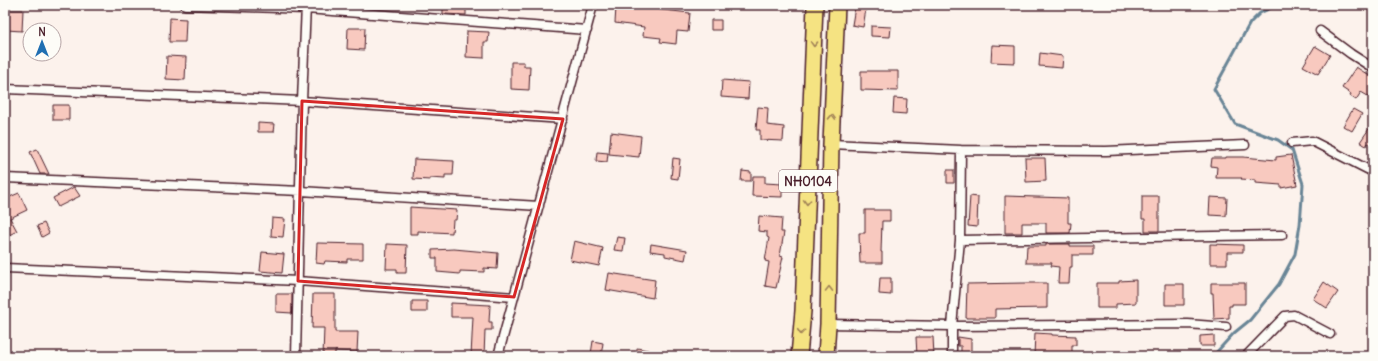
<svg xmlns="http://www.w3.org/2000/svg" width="1378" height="361" font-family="Delius,sans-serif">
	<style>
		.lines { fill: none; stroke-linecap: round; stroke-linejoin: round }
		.stream { stroke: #698596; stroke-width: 3 }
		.building { fill: #f8c9bf; stroke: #4a1f2b }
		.street-casing { stroke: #4a1f2b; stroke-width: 11 }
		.highway-casing { stroke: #4a1f2b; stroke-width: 18 }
		.street { stroke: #fdfcf7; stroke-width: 8 }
		.highway { stroke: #f5e382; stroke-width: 15 }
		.oneway { stroke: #a08156 }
		.marked { fill: none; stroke: #d62828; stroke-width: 3; stroke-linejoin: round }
		.labels { text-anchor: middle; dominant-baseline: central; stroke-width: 3; stroke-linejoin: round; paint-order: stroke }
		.shield { fill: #fdfcf7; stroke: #806168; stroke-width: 1 }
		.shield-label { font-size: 13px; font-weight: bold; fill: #4a1f2b }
	</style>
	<rect width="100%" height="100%" fill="#fcf2ec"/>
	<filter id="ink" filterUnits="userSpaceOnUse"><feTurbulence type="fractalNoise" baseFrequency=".025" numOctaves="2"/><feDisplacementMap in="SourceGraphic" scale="8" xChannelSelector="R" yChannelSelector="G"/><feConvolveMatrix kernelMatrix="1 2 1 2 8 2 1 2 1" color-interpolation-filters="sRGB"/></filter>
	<g filter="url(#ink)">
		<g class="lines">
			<!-- stream -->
			<path class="stream" d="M1213,356L1234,333L1250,320L1279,284L1295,254L1300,225L1303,184L1292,150L1278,140L1235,124L1214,89L1250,23L1260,13L1277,5"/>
		</g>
		<!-- building -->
		<path class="building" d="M443,6L466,7V15L443,14Z
			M616,7L636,9V7L690,13L688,32L677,31L676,44L660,42L661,38L643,36L644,27L615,23Z
			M855,7L866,9L863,27L852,25Z
			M7,10H23L22,31L6,30Z
			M170,18L186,19L185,42H169Z
			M711,20H721V30H711Z
			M871,26L891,27L890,37L871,36Z
			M348,28H365L364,50L347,49Z
			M467,31L489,32L488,42H484V58L466,57Z
			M992,45L1015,46V63L991,62Z
			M1315,46L1330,55L1318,74L1303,66Z
			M1040,53L1063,56L1062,68L1039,66Z
			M167,56L186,57L185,80L166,79Z
			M511,62H524V66H530L529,90L511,89Z
			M1356,67L1373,78V99L1361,92L1356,100L1350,96L1351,94L1342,88Z
			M861,71H898V91L861,90Z
			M722,80L749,82L748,99L721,97Z
			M894,98L907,99L906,114L893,113Z
			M53,105H69V120H53Z
			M758,107L768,108L767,125L784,127L783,141L760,140V130H756Z
			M1353,109L1362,114L1352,131L1343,126Z
			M258,123L275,124L274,132H258Z
			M1373,123V146L1368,143L1366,146L1360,142Z
			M611,132L641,136L639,157L609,154Z
			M37,149L49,174H40L30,152Z
			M597,152L608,153L607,162L596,161Z
			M1291,155L1297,185L1281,188V185L1255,183V180L1241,179L1242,178H1216L1217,167L1211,166L1212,158H1226V157H1243L1276,160V157Z
			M673,158L680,159L678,179L671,178Z
			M1025,158H1045L1046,181L1026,182Z
			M414,159L454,161L453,175H445V179L430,178V180L413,179Z
			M947,170H954V183H947Z
			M742,171L751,172V181H741Z
			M753,176H765V183L782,184V197L752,196Z
			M74,187L80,196L58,207L53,198Z
			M19,193L27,210L10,218L17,231L5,237V199Z
			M970,196L978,197L977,227L968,226Z
			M1005,196L1068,198V223H1071L1070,233H1046V223H1022V233H1005Z
			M1142,196H1159V231H1145V219H1142Z
			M1210,197L1227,198L1226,216L1209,215Z
			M410,207L457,210L456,220H453L452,233L418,231V234H410Z
			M865,210H890V221H882L881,252H882V263H860L859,233H865Z
			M759,216L782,218L781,232H784L780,256L783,257L776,288L765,286L769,262L765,261L769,238L767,237V232L758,231Z
			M272,218L285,219L283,237L271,236Z
			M44,223L49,233L42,237L37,226Z
			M617,237L625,238L623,251L614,250Z
			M574,241L603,248L599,266L570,260Z
			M317,243L363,244V259H347V262L325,261L324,264L316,263Z
			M387,244L407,245L406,273H397V269H386Z
			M651,244L687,250L685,260L665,256V253L650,251Z
			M1046,244H1070V246H1093V255H1072V267H1070L1069,283H1058L1059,267L1051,266L1052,263H1026L1027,246H1046Z
			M1210,244L1243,245V252H1227V264H1210Z
			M454,249L498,253L497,269L484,268V272L460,271V274L437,272V258H432V250Z
			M262,252L284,254L282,273L260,271Z
			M609,273L655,280L653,298L606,290Z
			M880,278H891V295L879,294Z
			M1136,280V303L1116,304V308H1097V283H1119V281Z
			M1324,282L1338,292L1327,308L1313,299Z
			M1025,283H1047V308L995,309V318H966L967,284Z
			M1211,283H1245V304H1232V306H1229V318L1214,319L1213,293H1211Z
			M1165,284H1184V305H1165Z
			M276,294H292V313L276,312Z
			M313,294H335V332H358L357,352L335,351V355L323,356L324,328H312Z
			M412,301H427V312H412Z
			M451,303L490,305L489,322H492V330H485L484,356H471L473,317H451Z
			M1035,333L1052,334V335L1076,336V345H1072V356H1034Z
			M1214,335V346H1200V336Z
			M916,337H933L934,356H917Z
			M958,337L971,339V356H961V346H958Z
			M593,341L603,343L601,356L591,354Z
			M637,348L658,352V356H636Z"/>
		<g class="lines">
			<defs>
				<path id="street" d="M185,5L306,9L587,30
					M1320,31L1351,54L1373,68
					M5,89L302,101L563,119
					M1292,143L1312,141L1373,172
					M831,144L961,150L1106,151L1245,145
					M5,178L301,191L539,206
					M960,240L1282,235
					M5,268L298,281L514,297
					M828,324L952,326L1188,324L1226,327
					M296,356L302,101L306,5
					M498,356L593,5
					M952,356V326L960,240L961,150
					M1246,356L1285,316L1294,315L1330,334"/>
				<path id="highway" d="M799,356L803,311L815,5
					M826,356L828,324L831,144L837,5"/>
			</defs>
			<!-- street casing -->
			<use href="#street" class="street-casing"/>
			<!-- highway casing -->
			<use href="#highway" class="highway-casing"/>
			<!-- street -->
			<use href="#street" class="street"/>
			<!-- highway -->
			<use href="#highway" class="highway"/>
		</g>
		<!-- one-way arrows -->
		<defs><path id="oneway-chevron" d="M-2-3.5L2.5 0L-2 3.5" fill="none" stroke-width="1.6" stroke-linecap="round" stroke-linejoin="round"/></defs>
		<g class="oneway">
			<use href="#oneway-chevron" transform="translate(814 44) rotate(92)"/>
			<use href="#oneway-chevron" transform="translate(832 117) rotate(-88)"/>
			<use href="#oneway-chevron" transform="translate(807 202) rotate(92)"/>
			<use href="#oneway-chevron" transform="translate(829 289) rotate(-89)"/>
			<use href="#oneway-chevron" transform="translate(801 332) rotate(95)"/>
		</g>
	</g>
	<!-- marked area -->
	<path class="marked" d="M302,101L563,119L514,297L298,281Z"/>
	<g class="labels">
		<!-- shield labels -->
		<rect class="shield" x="779" y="170" width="58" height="22" rx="3"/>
		<g class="shield-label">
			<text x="808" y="181">NH0104</text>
		</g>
	</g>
	<!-- margin -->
	<rect width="1378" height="361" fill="none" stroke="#fdfcf7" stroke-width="20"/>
	<rect x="10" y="10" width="1358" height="341" fill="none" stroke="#4a1f2b" stroke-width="1.5" filter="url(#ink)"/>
	<!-- north arrow -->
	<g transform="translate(42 42)"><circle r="19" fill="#fdfcf7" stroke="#b5a4a5"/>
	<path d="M0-3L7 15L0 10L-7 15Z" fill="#1f6fb2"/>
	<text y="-6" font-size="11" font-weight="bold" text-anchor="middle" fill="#4a1f2b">N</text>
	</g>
</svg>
